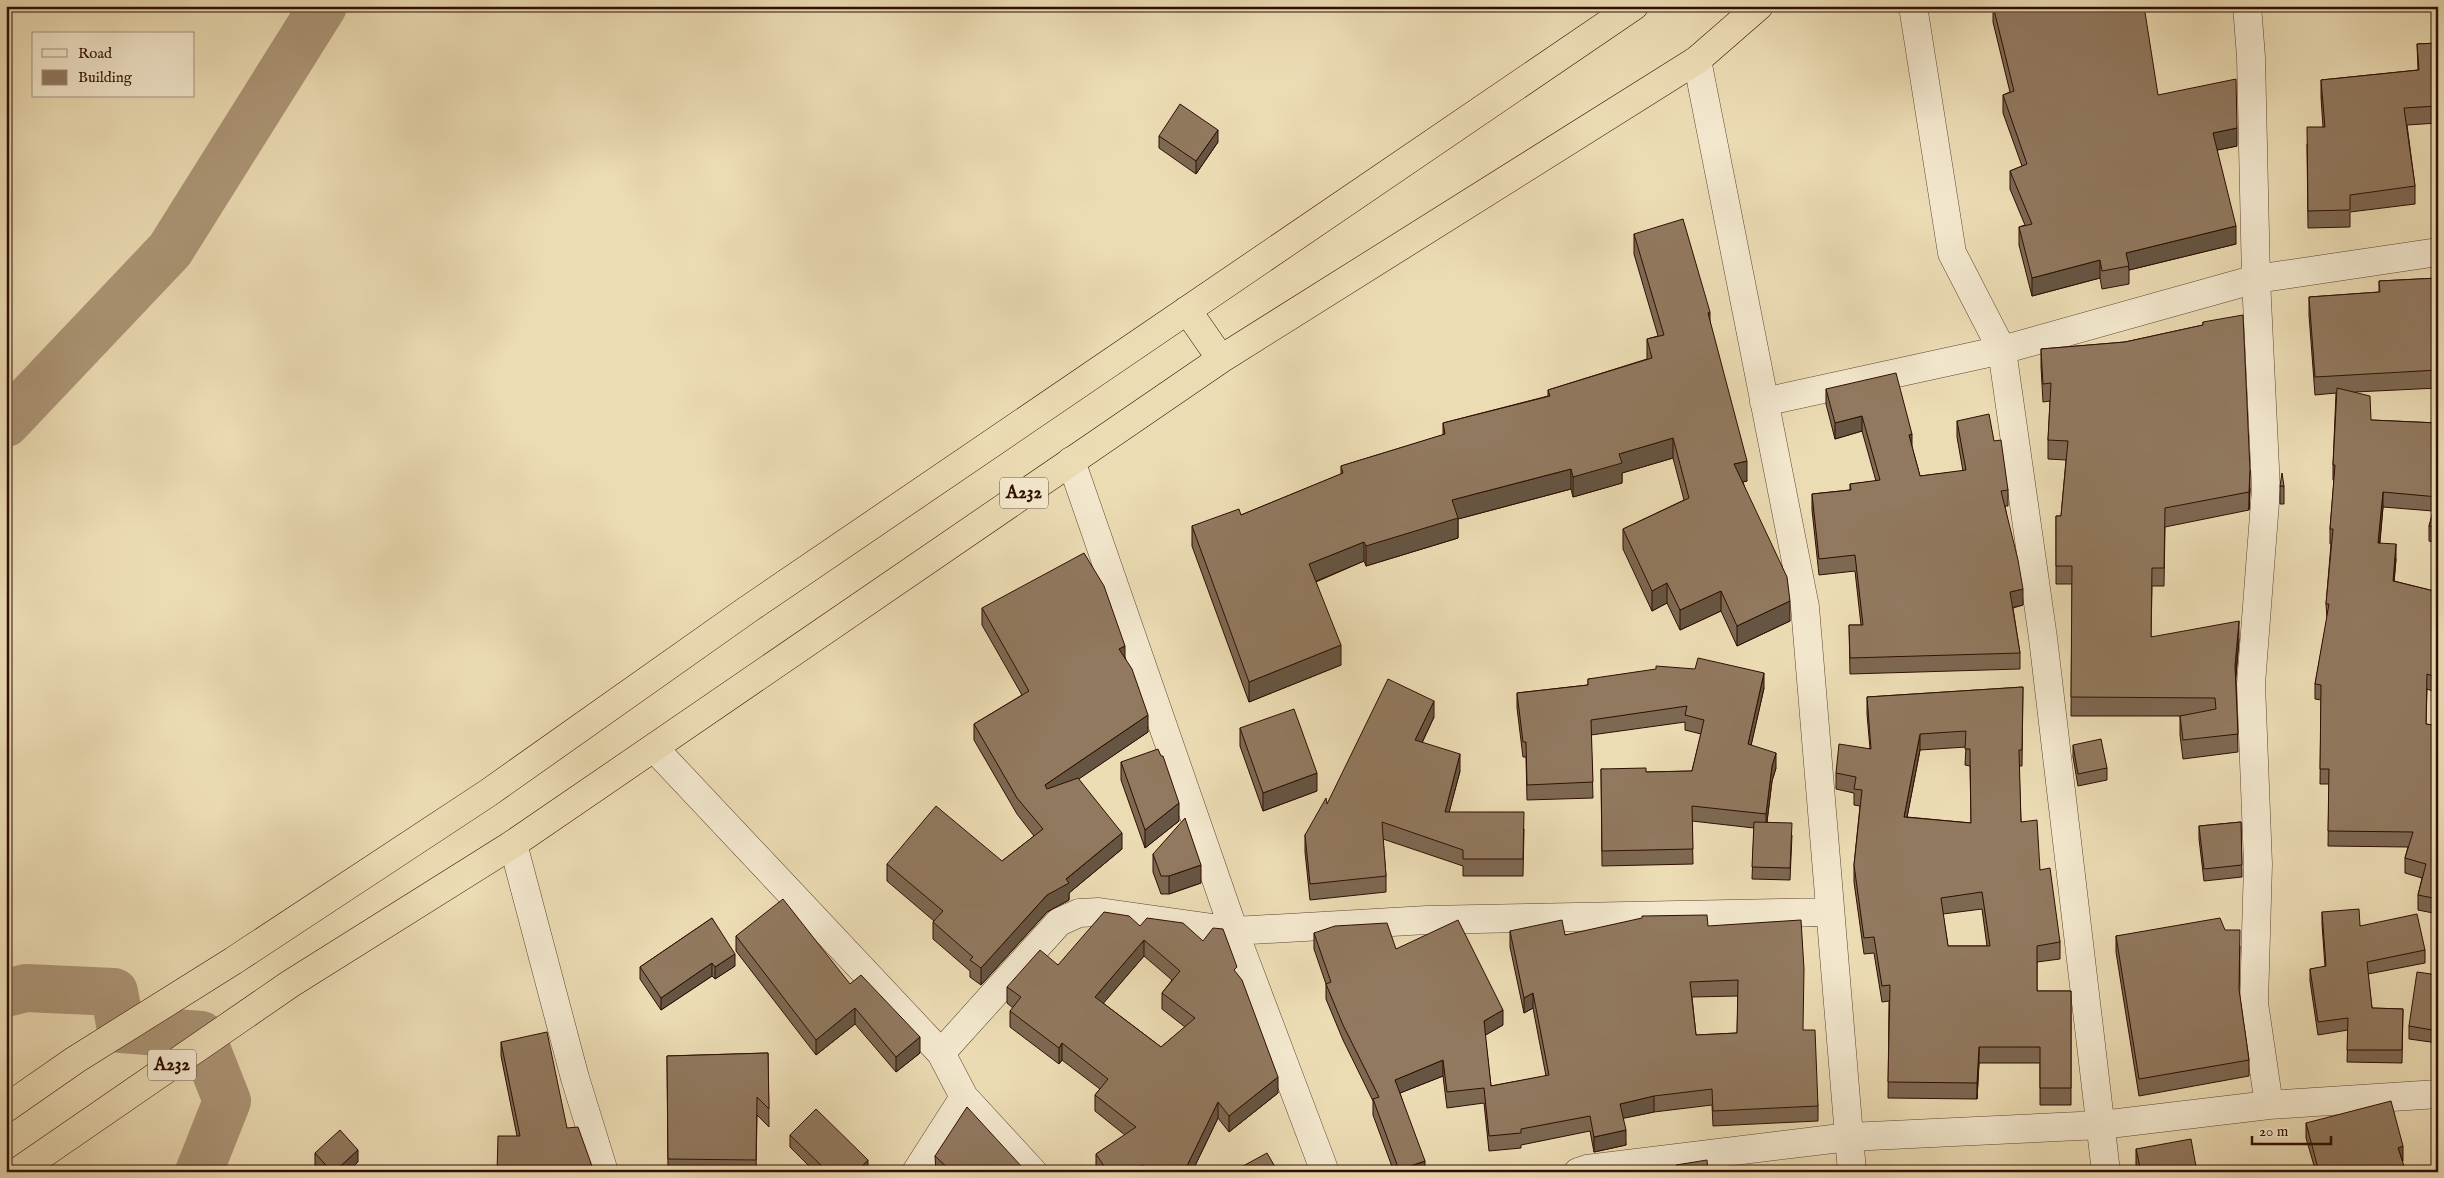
<svg xmlns="http://www.w3.org/2000/svg" width="2444" height="1178" font-family="'IM FELL English',serif">
	<style>
		.lines { fill: none; stroke-linecap: round; stroke-linejoin: round }
		.river { stroke: #ac9677; stroke-width: 48 }
		.minor-casing { stroke: #5e422e; stroke-width: 29 }
		.highway-casing { stroke: #2f0e02; stroke-width: 29 }
		.minor { stroke: #f3e8ce; stroke-width: 28 }
		.highway { stroke: #ecdcb4; stroke-width: 28 }
		.wall { fill: #7d6852; stroke: #2f0e02; fill-rule: evenodd }
		.shaded-wall { fill: #665542; stroke: #2f0e02 }
		.building { fill: #91795f; stroke: #2f0e02; fill-rule: evenodd }
		.labels { text-anchor: middle; dominant-baseline: central; stroke-width: 4; stroke-linejoin: round; paint-order: stroke }
		.shield { fill: #f3e8ce; stroke: #6a4f3f; stroke-width: 1 }
		.shield-label { font-size: 18px; font-weight: bold; fill: #2f0e02 }
	</style>
	<rect width="100%" height="100%" fill="#ecdcb4"/>
	<filter id="stains"><feTurbulence type="fractalNoise" baseFrequency=".004" numOctaves="4"/><feColorMatrix values="0 0 0 0 .2 0 0 0 0 .09 0 0 0 0 .02 0 0 0 .5 -.17"/></filter>
	<radialGradient id="worn" r=".72"><stop offset=".6" stop-color="#630" stop-opacity="0"/><stop offset="1" stop-color="#630" stop-opacity=".3"/></radialGradient>
	<g class="lines">
		<!-- river -->
		<path class="river" d="M6,423L170,250L323,6
			M6,993L26,988L114,992L121,1029L201,1035L227,1101L199,1172"/>
		<defs>
			<path id="minor" d="M1913,6L1952,253L2002,350L2043,638L2106,1172
				M2247,6L2251,57L2256,279L2266,489L2251,684L2258,864L2254,1003L2269,1105
				M1697,60L1805,607L1852,1172
				M1764,402L2002,350L2256,279L2438,252
				M1071,461L1234,931L1325,1172
				M654,748L941,1053L964,1097L1033,1172
				M513,844L575,1078L604,1172
				M941,1053L1059,922L1079,913L1099,912L1234,931L1427,920L1830,912
				M916,1172L964,1097
				M1578,1172L1587,1169L1849,1137L2101,1125L2269,1105L2438,1094"/>
			<path id="highway" d="M1187,310L1221,359
				M6,1108L75,1060L233,961L488,793L747,610L1634,6
				M17,1172L290,984L513,844L1221,359L1697,60L1759,6"/>
		</defs>
		<!-- minor casing -->
		<use href="#minor" class="minor-casing"/>
		<!-- highway casing -->
		<use href="#highway" class="highway-casing"/>
		<!-- minor -->
		<use href="#minor" class="minor"/>
		<!-- highway -->
		<use href="#highway" class="highway"/>
	</g>
	<!-- wall -->
	<path class="wall" d="M1993,6L2158,95L2237,146L2217,150L2236,244L2129,270V284L2102,289L2100,278L2032,296L2019,245V227L2025,225L2010,189V171L2022,166L2003,113V95L2010,92L1993,22Z
		M2438,43V123L2407,125L2415,186V204L2350,212V227L2308,228L2307,144L2323,127L2321,97V80L2418,70L2417,44Z
		M1159,136L1218,142L1196,174L1159,148Z
		M1634,234L1710,323L1747,481L1743,482L1790,621L1737,646L1721,611L1680,630L1667,603L1652,611L1623,549V529L1684,500L1673,458L1622,473V483L1573,497L1571,489L1458,519V538L1366,566L1364,561L1316,582L1341,665L1249,702L1192,546V526L1241,515L1341,474V466L1443,435V423L1548,396V390L1647,359V339L1658,336L1634,254Z
		M2438,278V388L2355,392L2371,420L2438,423V544L2429,541V526L2433,511L2383,507L2380,543L2396,559L2394,581L2438,592V693L2427,689L2426,724L2438,726V914L2418,910V895L2422,878L2405,873V858L2408,847L2328,846L2329,784H2320L2321,700L2315,699V684L2327,619L2326,604L2331,544H2330V529L2334,480H2333V465L2336,393L2315,395L2309,315V297L2379,292V281Z
		M2203,322L2250,489L2249,510L2165,527L2164,586H2152L2151,637L2239,639L2236,678L2238,752L2183,759L2180,735V716H2071L2072,584H2056V516H2061L2066,460L2048,459V440L2050,401L2043,402L2041,367V349L2125,342L2203,325Z
		M1826,389L1912,447L1920,476L1963,471L1957,437V421L1994,441L2008,490V506H2005L2023,605L2013,608L2020,653V669L1850,674L1849,625H1861L1855,571L1819,575L1812,510V494L1850,490V484L1876,481L1862,431L1835,439L1826,404Z
		M2280,486H2284V504H2280Z
		M982,608L1125,657L1148,732L1078,779L1122,849L1069,893V900L1047,912L981,985L970,977V971L933,939V922L934,921L887,881V864L1002,861L1034,836L1017,814L974,740V724L1022,695L982,625Z
		M1588,679L1764,688L1751,745L1776,768L1772,781L1767,822L1792,835L1790,880L1752,879L1754,828L1692,821L1693,864L1602,866L1601,769L1646,772L1692,771L1701,734L1685,730V722L1591,735L1593,798L1527,800L1526,757H1523L1517,708V693L1588,685Z
		M2023,687L2022,766H2019L2021,822L2040,870L2060,942V959L2037,962V991H2071V1105H2040V1063H1979L1977,1099L1888,1098L1889,1001L1882,1002L1874,953L1864,954L1854,882V865L1860,806L1854,805V793L1836,789V773L1870,749L1867,714V697ZM1966,747L1965,765L1970,766L1971,823L1907,817L1920,750ZM1982,909L1987,946H1948L1943,914Z
		M1434,717L1422,743L1460,771L1449,812L1524,829L1523,876H1463V866L1383,839L1386,876V892L1310,900L1305,852V835L1327,804Z
		M1240,728L1317,791L1263,811L1240,746Z
		M2073,745L2107,768V780L2078,786L2073,757Z
		M1121,762L1179,821L1145,848L1121,780Z
		M2241,822L2242,877L2204,881L2199,839V826Z
		M1153,854L1201,883L1169,894H1161L1153,872Z
		M2322,912L2425,950V963L2368,974L2372,1008L2403,1009L2402,1063L2347,1062L2348,1030L2318,1035L2310,981V969L2325,967L2322,924Z
		M712,918L735,966L715,979L712,976L661,1010L640,979V967Z
		M1140,926L1237,974L1278,1093L1229,1132L1218,1118L1192,1172H1097L1096,1170V1154L1125,1135L1095,1111V1095L1100,1089L1062,1060L1059,1064L1010,1027V1011L1013,1008L1007,1003V987L1058,965ZM1144,956L1172,980L1162,993V1009L1185,1027L1161,1047L1103,1003Z
		M1708,926L1803,1030L1818,1106V1121L1713,1126L1712,1105L1654,1112L1623,1118L1626,1145L1594,1152L1590,1131L1521,1145V1148L1489,1151L1484,1103L1447,1108L1443,1076L1400,1093L1425,1172H1394L1373,1115V1101L1343,1040L1326,999V984L1314,949V933L1396,949L1503,1025L1485,1035L1491,1086L1546,1076L1533,1008L1524,1013L1510,947V931L1565,935ZM1738,996L1737,1033L1696,1035L1692,997Z
		M2225,930L2240,946L2239,991L2249,1060V1076L2139,1096L2116,952V936Z
		M736,936L850,984L920,1053L896,1072L855,1024L816,1055L736,951Z
		M2438,975V1043L2409,1039V1026Z
		M501,1042L567,1128L593,1169L517,1136L501,1056Z
		M768,1053L769,1127L757,1115L756,1172H668L667,1056Z
		M2306,1123L2403,1161L2315,1169L2306,1138Z
		M790,1135L868,1172H815L790,1147Z
		M2136,1149L2197,1172H2138L2136,1165Z
		M315,1153L358,1162L348,1172H321L315,1165Z
		M935,1156L1022,1167L1029,1171L1037,1172H936Z"/>
	<!-- shaded-wall -->
	<path class="shaded-wall" d="M2237,128V146L2213,151V133Z
		M1218,130V142L1196,174V161Z
		M2236,226V244L2129,270L2126,253Z
		M2100,260V278L2032,296V278Z
		M1710,312V332L1708,313Z
		M1862,416V431L1835,439V423Z
		M1912,434V449L1909,435Z
		M1673,438V458L1622,473V483L1573,497V477L1619,454Z
		M1747,461V481L1734,484V464Z
		M1571,469V489L1458,519V538L1366,566V546L1452,500Z
		M2250,470V489L2249,510V492Z
		M2383,492V507L2378,558V543Z
		M1364,542V561L1309,584V564Z
		M2396,544V559L2393,596V581Z
		M1667,583V603L1652,611V591Z
		M2023,589V605L2010,608V592Z
		M1721,591V611L1680,630V610Z
		M1790,601V621L1737,646V626Z
		M2239,621V639L2235,684V666Z
		M1341,645V665L1249,702V682Z
		M1125,646V663L1119,649Z
		M1764,673V688L1748,759V744Z
		M1434,701V717L1415,757V740Z
		M1148,715V732L1045,802V785Z
		M1920,734V750L1904,833V817Z
		M1776,753V768L1772,781L1766,829V814L1772,766Z
		M1460,754V771L1445,828V812Z
		M1317,773V791L1263,811V793Z
		M1179,803V821L1145,848V830Z
		M1122,833V849L1069,893V900L1047,912L981,985V968L1047,895Z
		M1201,865V883L1169,894V876Z
		M1144,940V956L1095,1013V997Z
		M735,954V966L715,979V967Z
		M712,963V976L661,1010V998Z
		M1533,993V1008L1524,1013V998Z
		M855,1008V1024L816,1055V1040Z
		M1503,1010V1025L1484,1036V1021Z
		M920,1037V1053L896,1072V1057Z
		M1062,1043V1060L1059,1064V1048Z
		M1979,1047V1063L1977,1099V1083Z
		M1443,1060V1076L1395,1095V1080Z
		M1278,1077V1093L1229,1132V1116Z
		M1654,1096V1112L1620,1119V1104Z
		M1218,1102V1118L1192,1172H1184Z
		M1626,1130V1145L1594,1152V1137Z
		M2403,1146V1161L2398,1148Z
		M358,1150V1162L348,1172H334Z
		M868,1160V1172H856Z
		M1425,1161V1172H1399V1170Z
		M1142,1165V1172H1132Z"/>
	<!-- building -->
	<path class="building" d="M1993,6H2144L2158,95L2236,79L2237,128L2213,133L2236,226L2126,253L2129,266L2102,271L2100,260L2032,278L2019,227L2032,224L2010,171L2027,164L2003,95L2014,91Z
		M2438,43V106L2404,108L2415,186L2350,195V210L2308,211L2307,127H2325L2321,80L2419,70L2417,44Z
		M1180,104L1218,130L1196,161L1159,136Z
		M1683,219L1710,312L1708,313L1747,461L1734,464L1787,577L1790,601L1737,626L1721,591L1680,610L1667,583L1652,591L1623,529L1689,498L1673,438L1619,454L1622,463L1573,477L1571,469L1452,500L1458,518L1366,546L1364,542L1309,564L1341,645L1249,682L1192,526L1239,509L1241,515L1343,473L1341,466L1445,434L1443,423L1550,396L1548,390L1652,358L1647,339L1664,335L1634,234Z
		M2438,278V370L2315,377L2309,297L2380,292L2379,281Z
		M2243,315L2250,470L2249,492L2165,508L2164,568H2152L2151,637L2239,621L2235,666L2238,734L2183,740L2180,716L2216,709L2215,698L2071,697L2072,566H2056V516H2061L2068,441L2048,440L2051,383L2043,384L2041,349L2125,342L2203,325V322Z
		M1896,373L1912,434L1909,435L1920,476L1966,470L1957,421L1989,414L1994,441L2001,440L2008,490L2001,491L2018,560L2023,589L2010,592L2020,653L1850,658L1849,625H1863L1855,555L1819,559L1812,494L1851,490L1850,484L1880,480L1862,416L1835,423L1826,389Z
		M2337,388L2370,396L2371,420L2438,423V528L2429,526L2438,497L2383,492L2378,543L2396,544L2393,581L2438,592V678L2427,674L2426,724L2438,726V899L2418,895L2426,864L2405,858L2413,832L2328,831L2329,769H2320L2321,685L2315,684L2329,604H2326L2333,529H2330L2335,465H2333Z
		M2282,473L2284,486H2280Z
		M1084,553L1104,586L1125,646L1119,649L1132,669L1148,715L1045,785L1047,789L1078,778L1122,833L1066,879L1069,883L1047,895L981,968L970,960L973,957L933,922L943,911L887,864L936,806L1002,861L1043,829L1017,798L974,724L1029,691L982,608Z
		M1698,658L1764,673L1748,744L1776,753L1772,766L1766,814L1692,806L1693,849L1602,851L1601,769L1646,768V772L1692,771L1704,720L1685,715L1687,706L1591,720L1593,782L1527,785L1526,742H1523L1517,693L1588,685V679L1656,669V666L1695,669Z
		M1388,679L1434,701L1415,740L1460,754L1445,812H1524L1523,859H1463V850L1382,822L1386,876L1310,884L1305,835L1326,798L1327,804Z
		M2023,687L2022,750H2019L2021,822L2037,820L2040,870L2050,868L2060,942L2037,946V991H2071V1088H2040V1047H1979L1977,1083L1888,1082L1890,985L1882,986L1874,937L1864,938L1854,865L1862,790L1854,789L1856,777L1836,773L1839,744L1871,749L1867,697ZM1966,731L1965,749H1970L1971,823L1904,817L1920,734ZM1982,892L1990,946H1948L1941,898Z
		M1294,709L1317,773L1263,793L1240,728Z
		M2101,739L2107,768L2078,774L2073,745Z
		M1158,749L1161,756H1163L1179,803L1145,830L1121,762Z
		M1185,818L1201,865L1169,876H1161L1153,854Z
		M1754,822L1792,823L1790,868L1752,867Z
		M2241,822L2242,865L2204,869L2199,826Z
		M783,899L850,984L861,975L920,1037L896,1057L855,1008L816,1040L736,936Z
		M2359,909L2360,926L2417,914L2425,950L2367,962L2372,1008L2403,1009L2402,1050H2347L2348,1018L2318,1022L2310,969L2326,966L2322,912Z
		M1104,912L1129,916L1140,926L1147,918L1183,923L1203,941L1213,928L1223,929L1237,967L1234,970L1242,980L1278,1077L1229,1116L1218,1102L1184,1172H1155L1142,1165L1132,1172H1108L1096,1154L1136,1127L1095,1095L1108,1079L1062,1043L1059,1048L1010,1011L1021,997L1007,987L1040,950L1058,965ZM1144,940L1180,971L1162,993L1195,1018L1161,1047L1095,997Z
		M1707,915L1708,926L1801,920L1804,969L1803,1030H1815L1818,1106L1713,1111L1712,1089L1654,1096L1620,1104L1626,1130L1594,1137L1590,1116L1521,1129V1133L1489,1136L1484,1088L1447,1092L1443,1060L1395,1080L1425,1161L1399,1170L1373,1099L1379,1097L1343,1025L1326,984L1331,982L1314,933L1335,926L1387,923L1396,949L1458,920L1503,1010L1484,1021L1491,1086L1549,1075L1533,993L1524,998L1510,931L1562,920L1565,935L1642,918V916ZM1738,980L1737,1033L1696,1035L1690,982Z
		M712,918L735,954L715,967L712,963L661,998L640,967Z
		M2220,918L2225,930H2240L2239,989L2249,1060L2139,1079L2116,936Z
		M2417,972L2438,975V1031L2409,1026Z
		M547,1032L567,1128L578,1127L593,1169L597,1172H497L498,1136H520L501,1042Z
		M768,1053L769,1109L757,1097L756,1160L668,1159L667,1056Z
		M2391,1101L2403,1146L2398,1148L2406,1172H2310L2318,1168L2306,1123Z
		M967,1107L1022,1167L1029,1171L1037,1172H952L935,1156Z
		M816,1109L868,1160L856,1172H828L790,1135Z
		M340,1130L358,1150L334,1172H332L315,1153Z
		M2191,1139L2197,1172H2141L2136,1149Z
		M1267,1153L1278,1172H1232Z
		M1707,1160L1708,1172H1677L1676,1165Z
		M764,1166L776,1172H762Z"/>
	<g class="labels">
		<!-- shield labels -->
		<g class="shield">
			<rect x="1000" y="477.5" width="48" height="31" rx="4"/>
			<rect x="148" y="1049.5" width="48" height="31" rx="4"/>
		</g>
		<g class="shield-label">
			<text x="1024" y="493">A232</text>
			<text x="172" y="1065">A232</text>
		</g>
	</g>
	<!-- margin -->
	<rect width="2444" height="1178" fill="none" stroke="#ecdcb4" stroke-width="25"/>
	<rect x="8" y="8" width="2429" height="1163" fill="none" stroke="#2f0e02" stroke-width="2.5"/>
	<rect x="12" y="12" width="2419" height="1153" fill="none" stroke="#2f0e02"/>
	<!-- legend -->
	<rect x="32" y="32" width="162" height="65" fill="#f3e8ce" stroke="#a5917c"/>
	<rect x="42" y="49" width="25" height="8" fill="#f3e8ce" stroke="#a5917c"/>
	<text x="78" y="58" font-size="15" fill="#2f0e02">Road</text>
	<rect x="42" y="70" width="25" height="15" fill="#91795f" stroke="#a5917c"/>
	<text x="78" y="82" font-size="15" fill="#2f0e02">Building</text>
	<!-- scale -->
	<path d="M2252 1136v8h79v-8" fill="none" stroke="#2f0e02" stroke-width="2.5"/>
	<text x="2259" y="1136" font-size="15" fill="#2f0e02" stroke="#f3e8ce" stroke-width="4" paint-order="stroke">20 m</text>
	<rect width="100%" height="100%" filter="url(#stains)"/>
	<rect width="100%" height="100%" fill="url(#worn)"/>
</svg>
